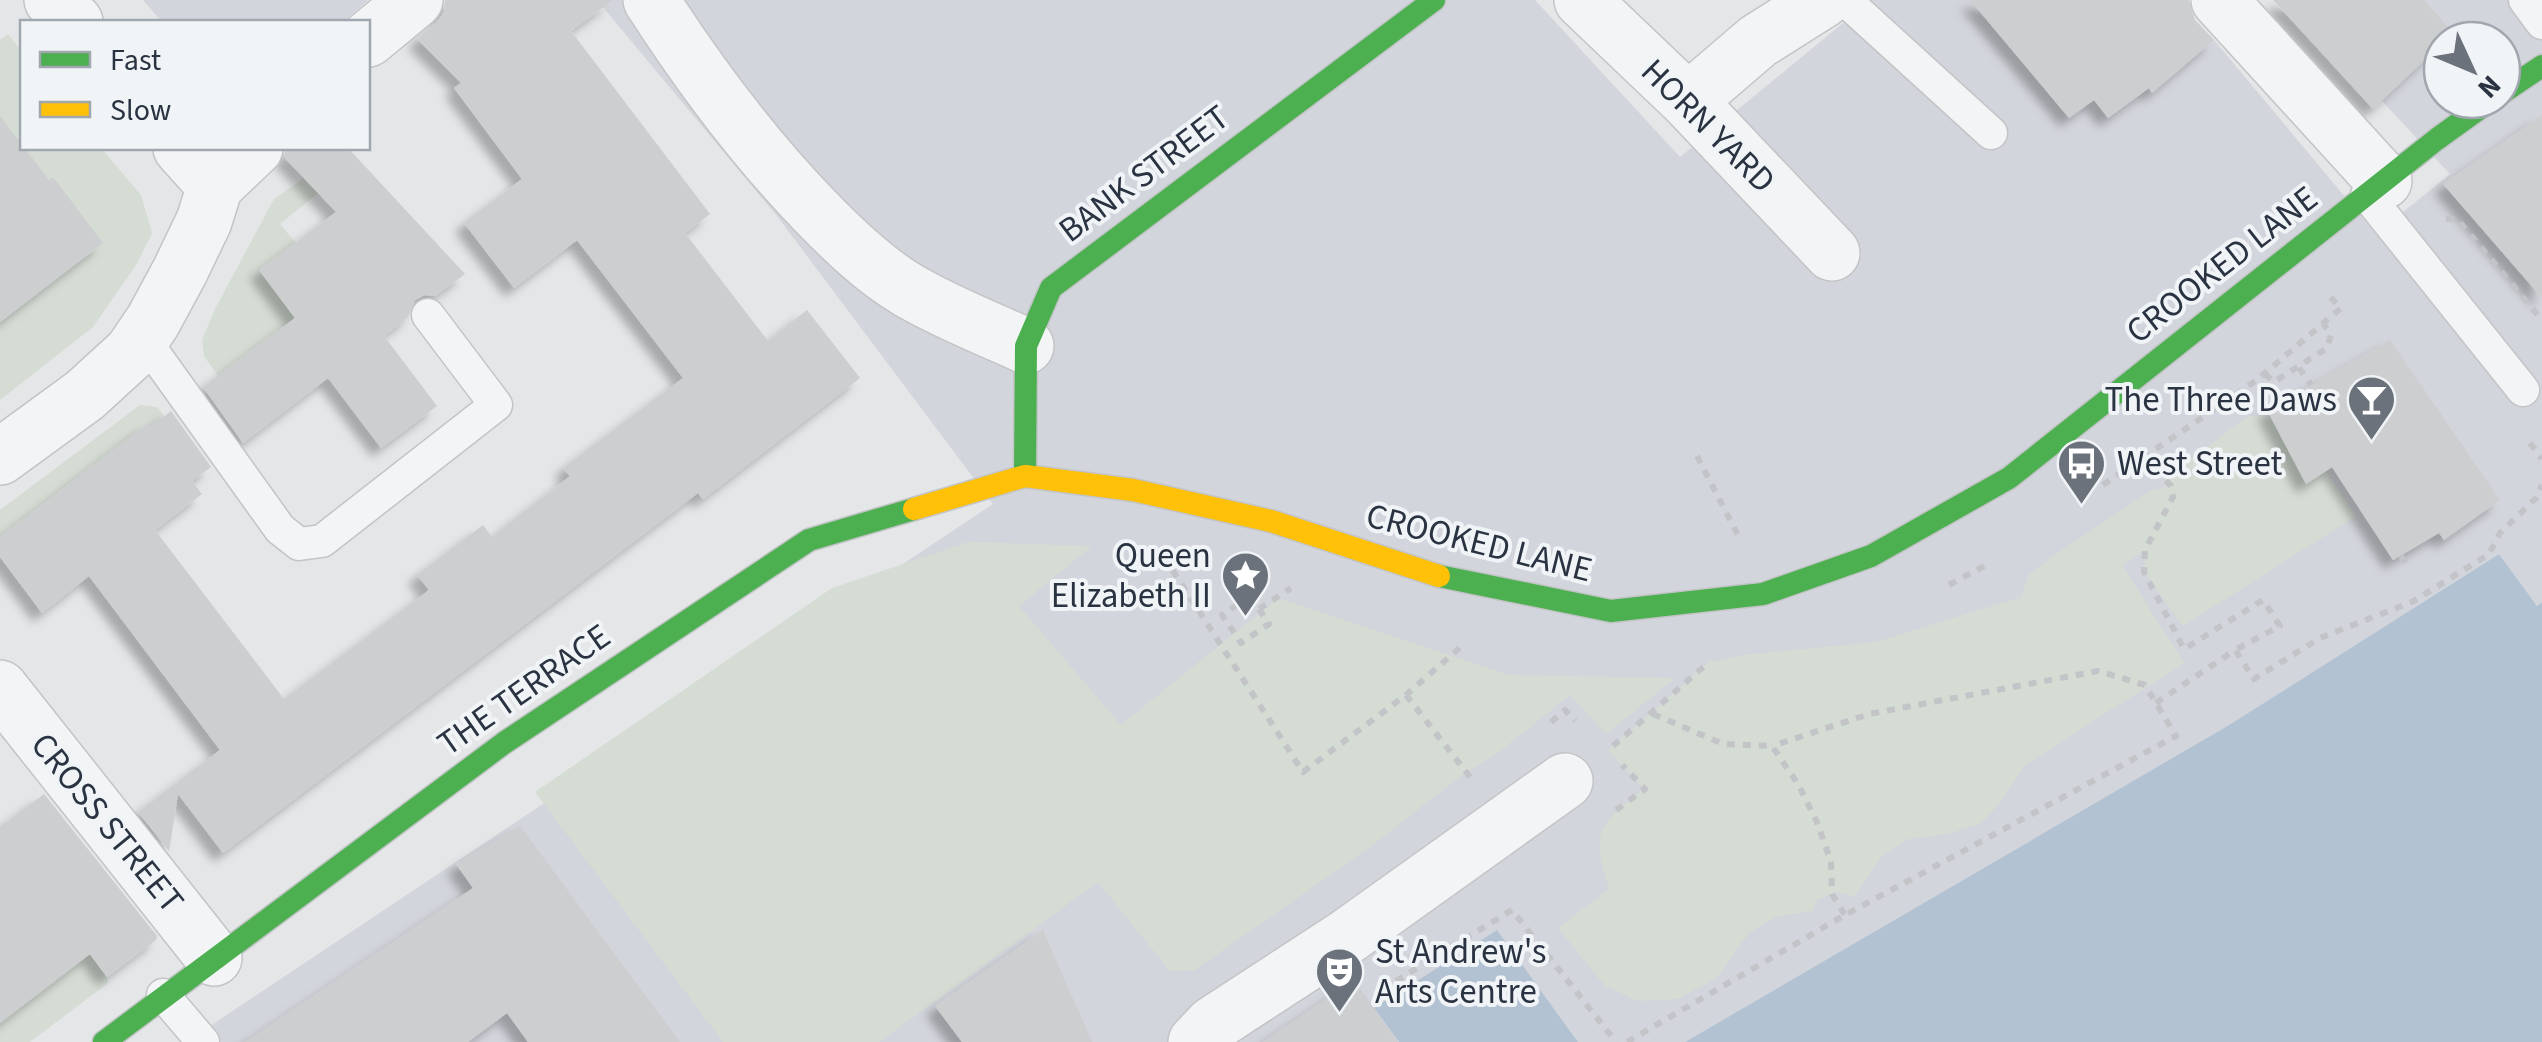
<svg xmlns="http://www.w3.org/2000/svg" width="2542" height="1042" font-family="'Source Sans 3',sans-serif">
	<style>
		.built { fill: #d2d5db; fill-rule: evenodd }
		.green { fill: #d4dcd4 }
		.water { fill: #b3c2d2 }
		.building { fill: #ccced0; filter: url(#shadow) }
		.lines { fill: none; stroke-linecap: round; stroke-linejoin: round }
		.lane-casing { stroke: #c2c4c6; stroke-width: 35 }
		.street-casing { stroke: #c2c4c6; stroke-width: 58 }
		.fast-casing { stroke: #c2c4c6; stroke-width: 25 }
		.slow-casing { stroke: #c2c4c6; stroke-width: 25 }
		.path { stroke: #c2c4c8; stroke-width: 6; stroke-dasharray: 8 8; stroke-linecap: butt }
		.lane { stroke: #f2f4f5; stroke-width: 32 }
		.street { stroke: #f2f4f5; stroke-width: 55 }
		.fast { stroke: #4caf50; stroke-width: 22 }
		.slow { stroke: #ffc107; stroke-width: 22 }
		.labels { text-anchor: middle; dominant-baseline: central; stroke-width: 8; stroke-linejoin: round; paint-order: stroke }
		.street-label { font-size: 35px; fill: #2a3341; stroke: #f1f4f7 }
		.poi-label { font-size: 35px; fill: #2a3341; stroke: #f1f4f7; text-anchor: end }
	</style>
	<defs>
		<filter id="shadow"><feDropShadow dx="-9" dy="9" stdDeviation="5" flood-color="#0004"/></filter>
	</defs>
	<rect width="100%" height="100%" fill="#e4e6e8"/>
	<!-- built -->
	<path class="built" d="M143,0H368L343,22H162Z
		M597,0H1535L1680,157L1871,0H2170L2207,46L2214,40L2376,234L2450,174L2382,101L2376,104L2274,0H2542V602L2537,606L2499,554L2229,725L1685,1042H1578L1497,930L1374,1008L1399,1042H186L993,504L777,216ZM2442,40H2502V100H2442Z"/>
	<!-- green -->
	<path class="green" d="M8,34L22,52V148H101L141,195L152,233L136,265L93,327L0,400V322L103,243L53,178L49,180L0,169V40Z
		M304,178L318,193L280,224L296,243L260,270L295,318L218,376L204,356L202,340L215,309L274,199Z
		M140,405L157,407L190,449L179,464L148,424L0,537V510Z
		M2248,416L2271,417L2306,484L2326,471L2356,516L2183,626L2144,572L2145,550L2122,565L2184,663L2024,766L2000,803L1981,823L1948,834L1908,839L1882,856L1854,897L1837,892L1816,900L1813,911L1775,917L1749,933L1717,978L1678,999L1638,1001L1605,986L1558,928L1609,889C1591,831 1597,825 1644,789L1608,750L1709,662L1752,654L1876,642L2021,597L2029,575L2049,559L2150,491L2170,486L2165,479Z
		M968,542L1092,546L1019,606L1121,725L1278,598L1509,675L1675,678L1606,734L1570,695L1494,756L1466,772L1374,844L1195,970L1170,971L1098,882L879,1042H723L535,792L832,588Z
		M0,840L107,977L108,983L30,1042H0V1011L6,1018L65,973L26,921Z"/>
	<!-- water -->
	<path class="water" d="M2499,554L2537,606L2542,602V1042H1685L2229,725Z
		M1497,930L1578,1042H1399L1374,1008Z"/>
	<!-- building -->
	<path class="building" d="M445,0H613L571,31L710,214L685,233L768,341L807,310L860,378L703,499L698,493L223,853L178,794L169,851L138,812L220,750L89,576L42,613L0,557V537L148,423L151,426L171,411L211,467L192,481L202,494L155,530L284,699L429,590L417,575L483,525L492,537L570,476L563,468L683,378L577,240L514,288L464,223L522,179L454,88L461,83L417,39L436,23L444,12Z
		M1970,0H2189L2195,20L2214,40L2152,93L2149,88L2108,118L2094,100L2069,118Z
		M2273,0H2424L2453,33L2373,109Z
		M2542,115V298L2443,184Z
		M0,116L49,180L53,177L103,243L0,322Z
		M285,148H348L465,274L435,296L425,295L415,300L408,317L384,336L437,406L381,448L328,378L243,443L203,387L295,318L259,270L336,212L285,158Z
		M2390,340L2500,500L2444,540L2439,533L2393,560L2332,467L2306,484L2267,410Z
		M44,794L157,936L156,940L107,977L90,954L0,1023V827Z
		M520,826L680,1042H528L507,1013L468,1042H245L473,888L456,864Z
		M1043,930L1092,1042H962L935,1006Z
		M1354,980L1398,1042H1263Z"/>
	<g class="lines">
		<defs>
			<path id="lane" d="M1845,0L1991,133
				M2525,0L2542,23
				M2367,195L2523,390
				M143,338L280,529L299,544L322,541L496,405L428,315
				M163,995L203,1042"/>
			<path id="street" d="M52,0L75,22
				M651,0C700,76 752,146 815,211C843,240 874,270 908,290C945,312 987,328 1026,346
				M1582,0L1688,101L1832,253
				M2219,0L2384,181
				M368,39L415,0
				M1688,101L1758,41L1823,0
				M181,148L215,186
				M0,457L85,395L132,352L153,321L180,271L204,221L215,186L255,148
				M0,688L214,958
				M1196,1042L1213,1024L1348,936L1565,781"/>
			<path id="fast" d="M2502,93L2542,66
				M1025,476L1026,346L1051,288L1434,0
				M1439,576L1611,611L1763,594L1871,556L2009,478L2437,139L2491,100
				M104,1042L504,743L809,540L914,509"/>
			<path id="slow" d="M914,509L1025,476L1133,490L1271,521L1439,576"/>
		</defs>
		<!-- lane casing -->
		<use href="#lane" class="lane-casing"/>
		<!-- street casing -->
		<use href="#street" class="street-casing"/>
		<!-- fast casing -->
		<use href="#fast" class="fast-casing"/>
		<!-- slow casing -->
		<use href="#slow" class="slow-casing"/>
		<!-- path -->
		<path class="path" d="M2446,219H2457L2542,320
			M2299,368L2311,385
			M2265,374L2274,382L2327,348L2331,335L2323,323
			M2530,443L2542,459
			M1697,456L1740,539
			M2145,456L2171,486L2173,497L2145,550L2144,572L2184,649L2263,600L2280,626L2235,650
			M2103,485L2257,380L2341,308L2330,297
			M2401,556L2409,569
			M1164,557L1303,772L1406,695L1464,644
			M1949,585L1986,565
			M1250,596L1269,624L1241,643L1222,615Z
			M1259,609L1291,588
			M1406,695L1470,777
			M2156,703L2235,650L2254,679L2320,638L2414,601L2489,554L2500,533L2536,498L2542,485
			M1653,714L1723,744L1772,746L1798,784L1817,822L1831,862L1832,894L1845,915
			M1551,722L1565,710L1575,721
			M1613,746L1709,662
			M1616,810L1645,789L1622,765
			M1396,981L1512,910L1616,1042
			M1627,1042L1845,915L2176,736L2145,685L2098,671L1869,714L1772,746"/>
		<!-- lane -->
		<use href="#lane" class="lane"/>
		<!-- street -->
		<use href="#street" class="street"/>
		<!-- fast -->
		<use href="#fast" class="fast"/>
		<!-- slow -->
		<use href="#slow" class="slow"/>
	</g>
	<!-- icons -->
	<defs>
		<symbol id="bar-pin" viewBox="-11 -11 22 30"><path d="M0 17L-7.5 6A9.5 9.5 0 1 1 7.5 6Z" fill="#6b727b" stroke="#f1f4f7"/><path d="M-6-5H6L.8 .8V4.5H3.5V6h-7V4.5H-.8V.8Z" fill="#fff"/></symbol>
		<symbol id="bus-pin" viewBox="-11 -11 22 30"><path d="M0 17L-7.5 6A9.5 9.5 0 1 1 7.5 6Z" fill="#6b727b" stroke="#f1f4f7"/><path d="M-5-6H5V4H4V6H2V4H-2V6H-4V4H-5ZM-3.5-4V0h7V-4ZM-3.5 1.2v1.5H-2V1.2ZM2 1.2v1.5H3.5V1.2Z" fill="#fff"/></symbol>
		<symbol id="sight-pin" viewBox="-11 -11 22 30"><path d="M0 17L-7.5 6A9.5 9.5 0 1 1 7.5 6Z" fill="#6b727b" stroke="#f1f4f7"/><path d="M0-6L1.8-2.2L6-1.7L2.9 1.2L3.7 5.4L0 3.3L-3.7 5.4L-2.9 1.2L-6-1.7L-1.8-2.2Z" fill="#fff"/></symbol>
		<symbol id="theatre-pin" viewBox="-11 -11 22 30"><path d="M0 17L-7.5 6A9.5 9.5 0 1 1 7.5 6Z" fill="#6b727b" stroke="#f1f4f7"/><path d="M-5-5.5Q0-4 5-5.5V0Q5 5 0 6Q-5 5-5 0ZM-3.3-2.5H-1v1.5H-3.3ZM1-2.5H3.3v1.5H1ZM-2.8 1Q0 5.5 2.8 1Z" fill="#fff"/></symbol>
	</defs>
	<g fill-rule="evenodd">
		<use href="#bar-pin" x="2344" y="372" width="55" height="75"/>
		<use href="#bus-pin" x="2054" y="436" width="55" height="75"/>
		<use href="#sight-pin" x="1218" y="548" width="55" height="75"/>
		<use href="#theatre-pin" x="1312" y="944" width="55" height="75"/>
	</g>
	<g class="labels">
		<!-- street labels -->
		<g class="street-label">
			<text transform="translate(1708 126) rotate(45)">HORN YARD</text>
			<text transform="translate(1144 174) rotate(-37)">BANK STREET</text>
			<text transform="translate(2222 265) rotate(-38)">CROOKED LANE</text>
			<text transform="translate(1479 543) rotate(14)">CROOKED LANE</text>
			<text transform="translate(524 690) rotate(-35)">THE TERRACE</text>
			<text transform="translate(107 823) rotate(51)">CROSS STREET</text>
		</g>
		<!-- poi labels -->
		<g class="poi-label">
			<text x="2337" y="400">The Three Daws</text>
			<text x="2117" y="464" text-anchor="start">West Street</text>
			<text x="1211" y="556">Queen<tspan x="1211" dy="40">Elizabeth II</tspan></text>
			<text x="1375" y="952" text-anchor="start">St Andrew's<tspan x="1375" dy="40">Arts Centre</tspan></text>
		</g>
	</g>
	<!-- legend -->
	<rect x="20" y="20" width="350" height="130" fill="#f1f4f7" stroke="#a1a7ae" stroke-width="2.5"/>
	<rect x="40" y="52" width="50" height="15" fill="#4caf50" stroke="#a1a7ae" stroke-width="2.5"/>
	<text x="110" y="70" font-size="30" fill="#2a3341">Fast</text>
	<rect x="40" y="102" width="50" height="15" fill="#ffc107" stroke="#a1a7ae" stroke-width="2.5"/>
	<text x="110" y="120" font-size="30" fill="#2a3341">Slow</text>
	<!-- north arrow -->
	<g transform="translate(2472 70) rotate(134)"><circle r="48" fill="#f1f4f7" stroke="#a1a7ae" stroke-width="2.5"/>
	<path d="M0-8L18 38L0 25L-18 38Z" fill="#6b727b"/>
	<text y="-15" font-size="28" font-weight="bold" text-anchor="middle" fill="#2a3341">N</text>
	</g>
</svg>
